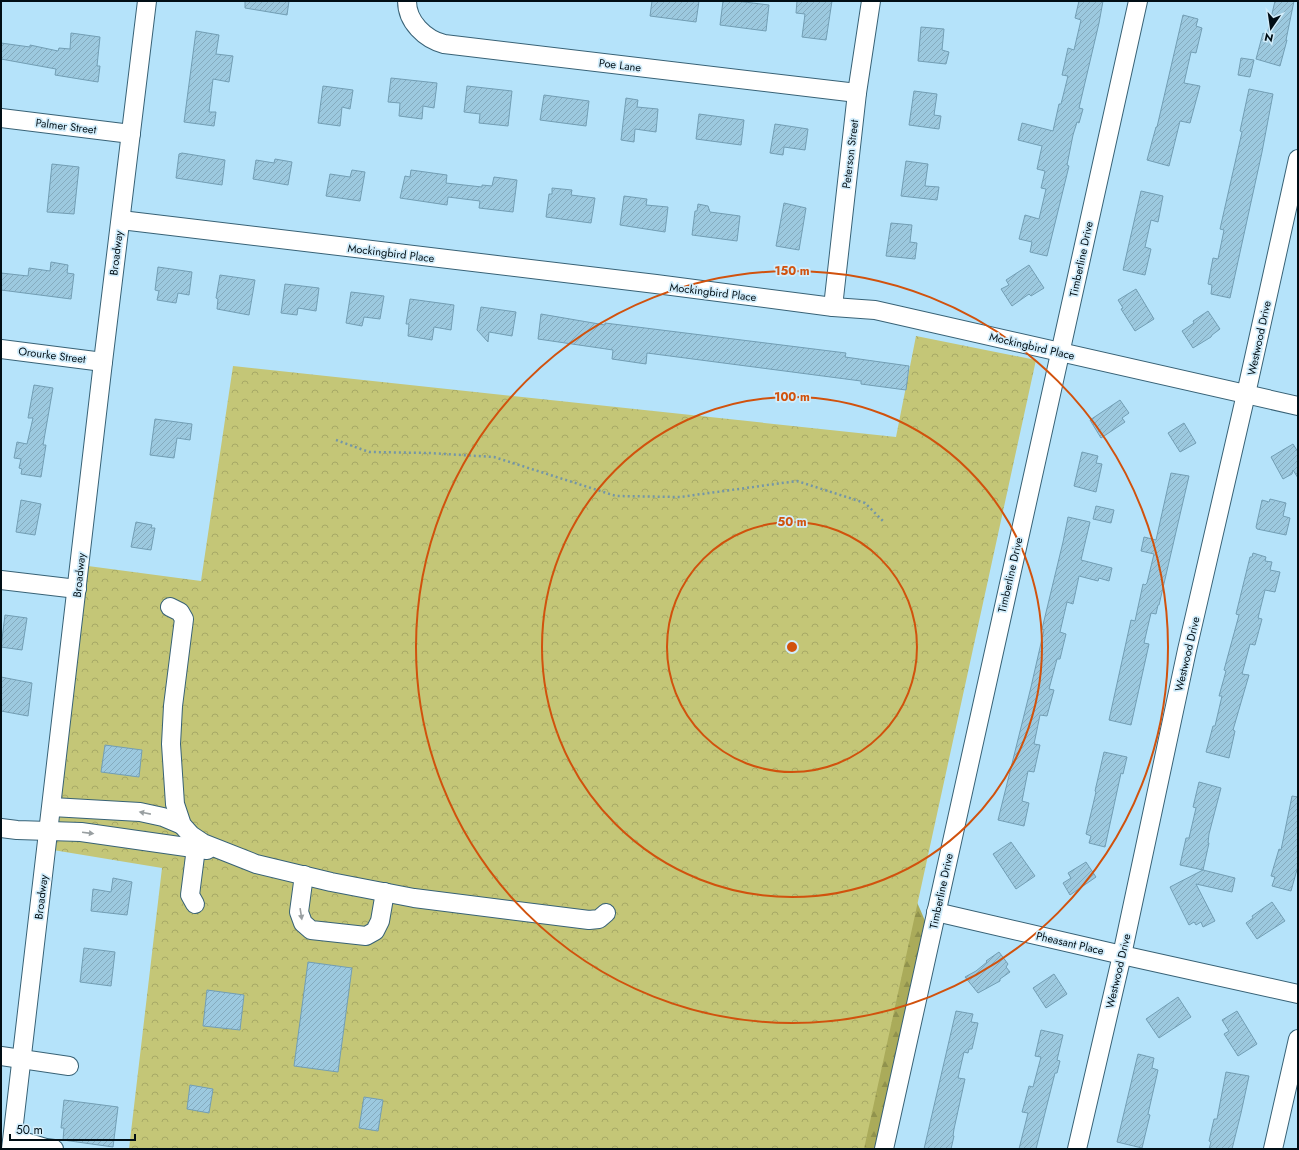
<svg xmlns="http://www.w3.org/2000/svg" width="1299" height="1150" font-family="Jost,sans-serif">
<defs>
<pattern id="forest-firs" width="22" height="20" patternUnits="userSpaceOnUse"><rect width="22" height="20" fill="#aaab5a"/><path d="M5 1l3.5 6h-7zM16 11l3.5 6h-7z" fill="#90924d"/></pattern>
<pattern id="park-crowns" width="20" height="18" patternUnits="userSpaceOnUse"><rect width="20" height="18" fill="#c4c677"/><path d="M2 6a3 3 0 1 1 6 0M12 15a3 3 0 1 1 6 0" fill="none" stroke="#a7a966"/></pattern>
<pattern id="building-hatch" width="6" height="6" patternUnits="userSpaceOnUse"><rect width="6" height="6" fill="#9cc9df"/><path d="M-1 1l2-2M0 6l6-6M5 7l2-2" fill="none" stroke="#85abbe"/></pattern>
</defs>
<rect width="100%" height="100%" fill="#b5e3fa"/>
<polygon fill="url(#forest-firs)" points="913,893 926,923 875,1149 826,1149"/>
<polygon fill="url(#park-crowns)" points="916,336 1036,360 864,1149 129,1149 162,868 53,850 88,566 201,581 233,366 896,437"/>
<g fill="url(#building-hatch)" stroke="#729eb4">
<polygon points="245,1 289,1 287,15 245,8"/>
<polygon points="652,1 699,1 696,22 650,16"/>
<polygon points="723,1 736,1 769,5 766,31 720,25"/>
<polygon points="797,1 832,1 826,40 802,37 805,14 796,13"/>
<polygon points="1079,1 1103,1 1099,23 1079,108 1083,109 1079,123 1077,122 1073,135 1067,165 1069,166 1047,256 1030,252 1032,242 1019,239 1025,215 1039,219 1046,189 1041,188 1045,171 1037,169 1042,146 1018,140 1022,123 1053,131 1059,104 1061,104 1068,76 1062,75 1068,48 1074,50 1081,20 1075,18"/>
<polygon points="1275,1 1294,1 1286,40 1287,40 1280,66 1256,59 1263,33 1267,35"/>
<polygon points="1183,15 1198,19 1196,26 1202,28 1196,53 1191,52 1184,83 1200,86 1190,123 1180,121 1169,166 1147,160 1156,127 1157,127"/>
<polygon points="921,27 944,29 942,50 949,52 946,64 918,61"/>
<polygon points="196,31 219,35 216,54 233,56 229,82 213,79 209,112 216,112 214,126 184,122"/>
<polygon points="71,33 100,37 97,66 100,66 98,82 55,75 56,69 1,59 1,43 30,47 30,45 58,51 59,48 70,49"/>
<polygon points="1241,58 1254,60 1250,77 1238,75"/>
<polygon points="391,78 437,83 434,108 423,106 422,119 399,116 400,103 388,102"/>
<polygon points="323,86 353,90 350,109 342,107 340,126 318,123"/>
<polygon points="467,86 512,91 508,126 479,123 480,114 464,112"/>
<polygon points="1249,89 1273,94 1262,152 1230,298 1211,294 1212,285 1208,284 1213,258 1218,259 1224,230 1220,229 1242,132 1240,131"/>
<polygon points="914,91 937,94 934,115 941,116 939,129 909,125"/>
<polygon points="544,95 589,101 586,126 540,120"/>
<polygon points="626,98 638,100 637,107 658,109 656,132 635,129 634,142 621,140"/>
<polygon points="699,114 744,120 741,145 696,139"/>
<polygon points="775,124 808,129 805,150 784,147 783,155 770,153"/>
<polygon points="182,153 225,160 222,185 176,178 179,154"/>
<polygon points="275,159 292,162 288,185 253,179 256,160 274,163"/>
<polygon points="906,161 928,164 925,186 939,187 937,200 901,196"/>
<polygon points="52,164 79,167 74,214 47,212"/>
<polygon points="352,170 365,172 360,201 326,196 330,174 350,177"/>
<polygon points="411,170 447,175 446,183 482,187 482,185 492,186 494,177 517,180 513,212 479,208 480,201 448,197 447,205 400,198 405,176 410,177"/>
<polygon points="552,188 572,190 571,195 595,198 591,223 546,217 549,194 552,194"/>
<polygon points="1141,191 1163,196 1158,222 1151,220 1145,247 1151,249 1145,275 1123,270"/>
<polygon points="624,196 647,199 646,205 668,207 665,232 620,225"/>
<polygon points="784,203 806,208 799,250 776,246"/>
<polygon points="698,204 708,206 710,212 740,216 737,241 692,235 695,211 697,211"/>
<polygon points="891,223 912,225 910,242 917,243 915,259 886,256"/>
<polygon points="51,262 68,265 67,273 74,274 71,299 1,290 1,273 28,276 29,268 50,271"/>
<polygon points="1029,265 1044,288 1031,296 1029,294 1012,306 1001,289 1009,285 1006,280"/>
<polygon points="158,267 192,272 189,295 178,293 176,303 157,300 159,291 155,290"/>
<polygon points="220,275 255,280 249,315 217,309 218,299 216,298"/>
<polygon points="285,284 319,288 316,311 298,308 297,315 281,313"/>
<polygon points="1136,289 1154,319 1135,331 1121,309 1123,308 1118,300"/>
<polygon points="351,292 384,296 380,319 364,317 362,326 346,323"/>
<polygon points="410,299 454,305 451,330 434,327 432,340 408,336 409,324 406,324"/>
<polygon points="481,307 516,312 512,336 489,332 488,342 477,330"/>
<polygon points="1208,311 1220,329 1212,335 1211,337 1193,348 1182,331 1194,323 1193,321"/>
<polygon points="541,314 605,325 605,323 846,353 845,357 909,366 906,390 861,384 861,381 647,353 646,364 612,359 613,350 538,339"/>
<polygon points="34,385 53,388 43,445 46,445 41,477 21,474 22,469 19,468 21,459 14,458 17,442 27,444 33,418 28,418"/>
<polygon points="1120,400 1129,413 1122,418 1125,422 1101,438 1090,420"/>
<polygon points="155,419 192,424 190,440 177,438 174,458 150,455"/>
<polygon points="1184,423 1196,443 1180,452 1168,433"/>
<polygon points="1293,444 1298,452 1298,478 1293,470 1292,474 1283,479 1271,457"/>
<polygon points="1082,452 1098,456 1096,463 1102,464 1096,492 1074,486"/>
<polygon points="1171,473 1189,476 1159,605 1158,605 1156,614 1151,613 1144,643 1149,644 1131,725 1109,720 1131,620 1135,621 1143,584 1145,585 1147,583 1154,554 1141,551 1144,537 1156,540"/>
<polygon points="1270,499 1286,503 1283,516 1290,518 1286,535 1257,529 1256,527 1262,500 1269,502"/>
<polygon points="21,500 41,504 35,535 16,532"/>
<polygon points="1096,506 1114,510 1111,523 1093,519"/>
<polygon points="1068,517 1090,522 1081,560 1112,568 1109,581 1099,578 1098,581 1079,576 1073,604 1067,602 1060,632 1066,634 1060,659 1057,659 1049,689 1054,690 1047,716 1040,715 1034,744 1040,745 1034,772 1028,771 1022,801 1029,803 1024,826 998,820 1031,687 1044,630 1042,629 1063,542"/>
<polygon points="136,522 152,525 151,528 155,528 151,550 131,547"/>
<polygon points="1253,553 1266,557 1265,561 1272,562 1270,570 1280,572 1275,592 1265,590 1258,618 1262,619 1255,645 1250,644 1242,674 1249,675 1233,730 1235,731 1229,758 1206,752 1213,726 1215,726 1222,696 1219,696 1226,671 1224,670 1239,615 1236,614 1250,557 1252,557"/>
<polygon points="5,615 27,618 22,650 1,647"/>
<polygon points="1,677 32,683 28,716 1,711"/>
<polygon points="105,745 142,750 139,777 101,772"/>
<polygon points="1104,752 1127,757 1123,774 1121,773 1105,847 1089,843 1091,836 1086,834 1096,792 1095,791"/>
<polygon points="1199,782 1221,788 1209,834 1208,843 1209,843 1203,870 1180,865 1186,838 1189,838 1196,808 1193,807"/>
<polygon points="1292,796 1298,797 1298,866 1291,891 1272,886 1275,877 1271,876 1279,849 1281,850"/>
<polygon points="1011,842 1035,876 1016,889 993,854"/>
<polygon points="1086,862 1096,877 1070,895 1063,883 1071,878 1068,873"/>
<polygon points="1203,870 1235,878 1232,892 1196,884 1215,921 1203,927 1201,922 1196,925 1194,922 1189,925 1170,887"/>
<polygon points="113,878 132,882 127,915 91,911 93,889 111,892"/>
<polygon points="1272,902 1285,921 1257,939 1246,923 1253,918 1252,916"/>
<polygon points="84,948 115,952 111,986 80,982"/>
<polygon points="999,952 1008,964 1006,967 1010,972 1000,979 1000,981 978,993 965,977 976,971 987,962 986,961"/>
<polygon points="308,962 352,968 338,1072 294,1066"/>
<polygon points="1054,974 1067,994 1046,1008 1033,988"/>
<polygon points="207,990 244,995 240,1030 203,1026"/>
<polygon points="1178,997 1191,1017 1159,1038 1146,1019"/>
<polygon points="956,1011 973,1014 971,1022 978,1023 972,1049 969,1049 968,1053 964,1052 958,1078 965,1079 954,1129 953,1136 954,1136 951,1149 924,1149"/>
<polygon points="1237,1011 1257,1044 1238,1056 1224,1034 1229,1031 1222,1020"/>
<polygon points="1041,1030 1063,1035 1057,1060 1060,1061 1057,1073 1055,1073 1036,1149 1019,1149 1028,1113 1022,1112 1029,1086 1033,1087 1041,1057 1035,1056"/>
<polygon points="1138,1054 1154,1058 1152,1068 1158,1070 1148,1114 1150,1115 1142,1148 1117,1142"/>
<polygon points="1226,1072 1249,1076 1241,1113 1232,1149 1209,1149 1211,1142 1209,1141 1214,1119 1217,1119"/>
<polygon points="190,1085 213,1089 209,1113 187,1109"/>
<polygon points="364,1097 383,1100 378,1131 359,1128"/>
<polygon points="64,1100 118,1107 113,1147 63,1140 64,1128 61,1128"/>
</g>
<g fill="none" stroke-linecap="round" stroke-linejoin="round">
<defs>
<g id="minor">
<path d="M407 1C407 22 425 39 444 44L857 93"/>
<polyline points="1,118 131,134"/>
<polyline points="121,220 656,284 833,307 875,310 1298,406"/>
<polyline points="833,307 857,93 871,1"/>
<polyline points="1,349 103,362"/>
<polyline points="1,580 77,589"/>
<polyline points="170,607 180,612 184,619 173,706 171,744 175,804 182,825 191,835 203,843 256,864 331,882 414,898 589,920 599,919 606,913"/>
<polyline points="52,807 140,812 163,817 182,825"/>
<polyline points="1,828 17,830 81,832 207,850"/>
<polyline points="304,875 299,912 303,923 311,930 366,936 375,931 380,921 385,892"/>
<polyline points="195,904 190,895 196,848"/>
<polyline points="936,912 1122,955 1298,994"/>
<polyline points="1,1056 69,1066"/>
<polyline points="12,1142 26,1142 46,1148 54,1149"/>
<polyline points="11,1149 103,362 147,1"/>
<polyline points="884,1149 1138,1"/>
<polyline points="1077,1149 1122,955 1187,650 1246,394 1298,159"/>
<polyline points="1273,1149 1298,1039"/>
</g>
</defs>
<use href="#minor" stroke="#386276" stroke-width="20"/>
<polyline stroke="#7496a7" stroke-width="2.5" stroke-dasharray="2 3" stroke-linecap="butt" points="336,440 369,452 429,453 494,457 616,496 680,497 797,481 865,503 884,522"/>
<use href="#minor" stroke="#fff" stroke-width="18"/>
</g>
<defs><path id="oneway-solid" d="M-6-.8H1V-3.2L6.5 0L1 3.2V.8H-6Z"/></defs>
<g fill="#999fa1">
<use href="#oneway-solid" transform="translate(145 813) rotate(-169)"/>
<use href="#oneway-solid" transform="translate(88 833) rotate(7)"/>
<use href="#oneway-solid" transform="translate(301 914) rotate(81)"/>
</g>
<g fill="none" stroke="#d1520d" stroke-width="2">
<circle cx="792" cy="647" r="125"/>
<circle cx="792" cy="647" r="250"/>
<circle cx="792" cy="647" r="376"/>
</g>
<g text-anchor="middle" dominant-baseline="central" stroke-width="3.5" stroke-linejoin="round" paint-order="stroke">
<g font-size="11" fill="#010e15" stroke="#d2edfb">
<text transform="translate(620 65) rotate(7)">Poe Lane</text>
<text transform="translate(66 126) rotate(7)">Palmer Street</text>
<text transform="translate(850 154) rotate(-83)">Peterson Street</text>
<text transform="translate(116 253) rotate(-83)">Broadway</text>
<text transform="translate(391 253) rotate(7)">Mockingbird Place</text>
<text transform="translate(1081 259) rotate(-78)">Timberline Drive</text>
<text transform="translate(713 292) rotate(7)">Mockingbird Place</text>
<text transform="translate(1259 338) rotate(-78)">Westwood Drive</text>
<text transform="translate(1032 346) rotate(13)">Mockingbird Place</text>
<text transform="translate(52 355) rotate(7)">Orourke Street</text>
<text transform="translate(79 575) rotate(-84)">Broadway</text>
<text transform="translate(1010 575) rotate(-77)">Timberline Drive</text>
<text transform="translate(1187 654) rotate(-77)">Westwood Drive</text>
<text transform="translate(941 891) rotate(-78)">Timberline Drive</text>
<text transform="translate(41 897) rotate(-83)">Broadway</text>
<text transform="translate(1070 943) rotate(13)">Pheasant Place</text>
<text transform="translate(1118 971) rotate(-77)">Westwood Drive</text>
</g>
</g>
<circle cx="792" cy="647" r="6" fill="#d1520d" stroke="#d2edfb" stroke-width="2"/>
<g font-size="12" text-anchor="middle" font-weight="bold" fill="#d1520d" stroke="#d2edfb" stroke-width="3.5" stroke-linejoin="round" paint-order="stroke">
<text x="792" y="275">150 m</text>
<text x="792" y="401">100 m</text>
<text x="792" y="526">50 m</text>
</g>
<rect width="1299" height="1150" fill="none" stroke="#010e15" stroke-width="4"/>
<g transform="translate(1271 28) rotate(193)" stroke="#d2edfb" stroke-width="3" paint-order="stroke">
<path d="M0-3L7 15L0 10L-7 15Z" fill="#010e15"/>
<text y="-6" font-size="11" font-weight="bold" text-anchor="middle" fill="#010e15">N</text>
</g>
<path d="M10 1134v6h125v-6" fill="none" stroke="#010e15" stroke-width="2"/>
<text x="16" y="1134" font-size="12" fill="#010e15" stroke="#d2edfb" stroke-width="3" paint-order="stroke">50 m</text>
</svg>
